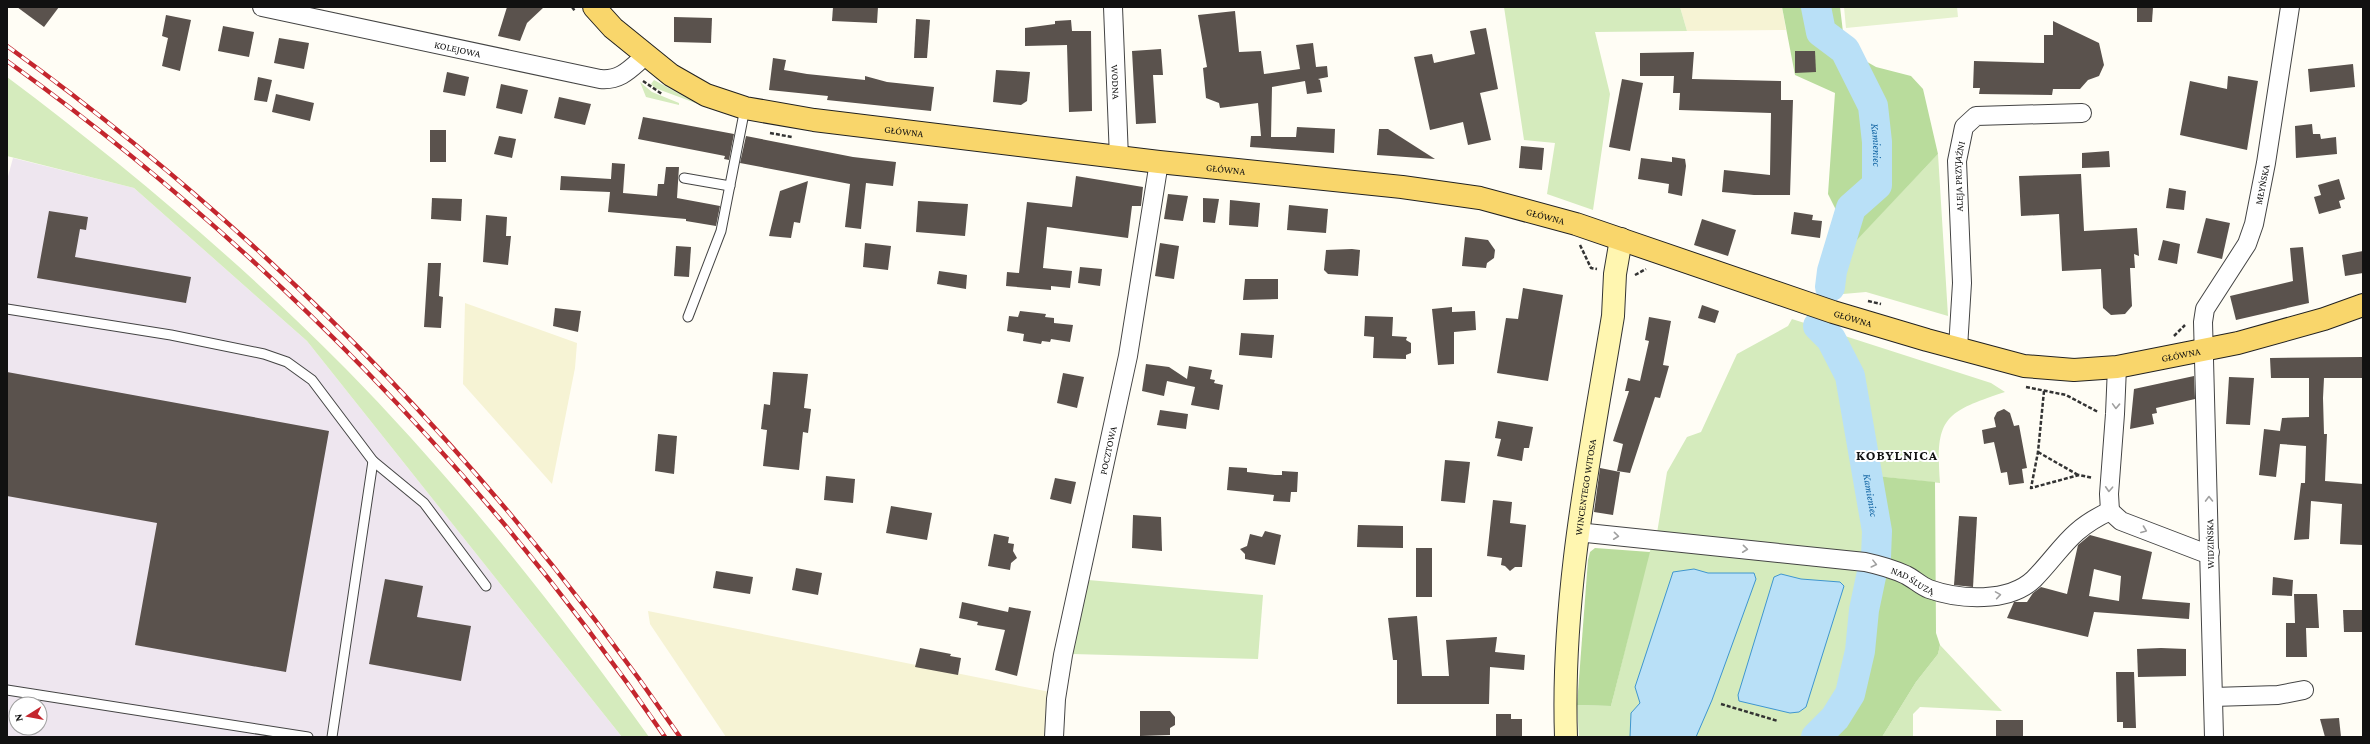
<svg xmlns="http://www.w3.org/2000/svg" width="2370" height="744" font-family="'Crimson Pro',serif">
<rect width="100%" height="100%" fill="#fffdf5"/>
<path fill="#eee6ef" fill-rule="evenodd" d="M13 158 134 188 307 341 622 737H7V180ZM16 704H40V728H16Z"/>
<g fill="#f6f3d4">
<polygon points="1680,7 1782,7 1786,30 1687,31"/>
<polygon points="465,303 577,343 575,368 552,484 463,384"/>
<polygon points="648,611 1050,692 1048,737 726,737 650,624"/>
</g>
<g fill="#d5ebbd">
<polygon points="1504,7 1680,7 1687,31 1595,32 1610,94 1593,210 1547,194 1555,143 1524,140"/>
<path d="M7 77C126 166 240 262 345 368 457 482 556 607 649 737H622L307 341 134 188 7 156Z"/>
<polygon points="654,80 698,104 655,88 651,84"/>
<polygon points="640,82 652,92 679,103 679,105 646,97"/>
<polygon points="1938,154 1948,316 1866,292 1843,294 1816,286 1839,216 1853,243"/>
<path d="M1792 319 1991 383 2005 392C1945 412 1935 417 1940 483L1866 475 1872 544 1846 692 1828 722 1810 737H1579L1577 705 1611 706 1648 556 1657 533 1667 472 1687 437 1701 432 1737 354 1788 326Z"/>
<polygon points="1088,580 1263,595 1258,659 1072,654"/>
<polygon points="1940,645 2002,711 1920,707 1913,714 1913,737 1882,737 1916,682 1938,654"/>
</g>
<g fill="#b9dc9c">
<polygon points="1782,7 1840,7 1843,32 1862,59 1876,67 1911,76 1923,89 1938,154 1853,244 1828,194 1835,93 1795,75"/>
<polygon points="1866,475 1935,482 1936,633 1940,645 1938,654 1916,682 1882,737 1810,737 1828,722 1846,692 1872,544"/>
<polygon points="1595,548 1650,552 1611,706 1577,705 1588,560 1590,552"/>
</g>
<polygon fill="#e6f2cf" points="1844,7 1957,7 1958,17 1846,28"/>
<g fill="#b9e0f7" stroke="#3f96cf">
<polygon points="1694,569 1708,573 1754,573 1756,579 1712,700 1696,737 1630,737 1631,713 1640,703 1635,687 1673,572"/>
<polygon points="1781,574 1801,579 1840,582 1844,586 1806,707 1799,712 1790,713 1739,701 1738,695 1774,577"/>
</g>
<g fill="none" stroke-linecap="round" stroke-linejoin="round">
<g stroke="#b9e0f7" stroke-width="30">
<path id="s1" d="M1816 7 1821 32 1845 50 1873 106 1877 142V185L1851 208 1832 271 1830 287"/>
<path id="s2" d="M1818 326 1831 339 1850 376 1877 531 1876 557"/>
<polyline points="1816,737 1835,718 1850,694 1860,651 1864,610 1872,572"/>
</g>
</g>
<g fill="#5a524d" fill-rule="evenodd">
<polygon points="17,7 59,7 44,27"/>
<polygon points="507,7 544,7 527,23 520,41 498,36"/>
<polygon points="833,7 878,7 877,23 832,21"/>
<polygon points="2137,7 2153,7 2152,22 2137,22"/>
<polygon points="1235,11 1239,52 1261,51 1264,74 1300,69 1296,45 1313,43 1316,67 1327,66 1328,77 1318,79 1320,80 1322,92 1307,94 1305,81 1272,87 1271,137 1296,137 1297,127 1335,129 1334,153 1250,147 1251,136 1261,136 1258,103 1220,108 1219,103 1206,98 1203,68 1207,67 1198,15"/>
<polygon points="166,15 191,20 180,71 162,66 168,38 162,36"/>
<polygon points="674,17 712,18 711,43 674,42"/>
<polygon points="916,19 930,20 927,58 914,58"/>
<polygon points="1071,20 1072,31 1091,31 1092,111 1069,112 1067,45 1025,46 1025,28 1055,24 1055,21"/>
<polygon points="2053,21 2099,43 2104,65 2099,76 2088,80 2080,89 2053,89 2052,95 1979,94 1980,88 1973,88 1974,61 2044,63 2044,35 2053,35"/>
<polygon points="223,26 254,32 249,57 218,51"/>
<polygon points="1486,28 1498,89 1480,93 1491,140 1468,145 1463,122 1430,130 1414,57 1432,54 1434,63 1475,54 1470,31"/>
<polygon points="279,38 309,43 304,69 274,63"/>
<polygon points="1161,49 1163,75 1153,75 1156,123 1136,124 1132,51"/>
<polygon points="1795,51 1815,51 1816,72 1795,73"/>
<polygon points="1694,52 1692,79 1781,81 1781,100 1793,100 1790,195 1754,195 1722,192 1724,170 1770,175 1771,113 1679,110 1680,93 1673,93 1674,76 1640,76 1640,53"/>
<polygon points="773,58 786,60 784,70 807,74 865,80 865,76 887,82 934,87 931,111 827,100 828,96 769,90"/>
<polygon points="2353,64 2355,87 2310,92 2308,69"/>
<polygon points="996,70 1030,72 1027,101 1021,105 993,102"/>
<polygon points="447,72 469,77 465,96 443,92"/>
<polygon points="2228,76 2258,81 2247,150 2180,135 2190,81 2227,89"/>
<polygon points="258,77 272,80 267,102 254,100"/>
<polygon points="1622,79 1643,83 1630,151 1609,147"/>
<polygon points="501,84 528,90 522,114 496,108"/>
<polygon points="276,94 314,103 310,121 272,112"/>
<polygon points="559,97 591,104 585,125 554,118"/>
<polygon points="643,117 734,134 729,160 724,159 725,156 638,139"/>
<polygon points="2312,124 2313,134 2320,134 2321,139 2336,137 2337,154 2296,158 2295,126"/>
<polygon points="1379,129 1388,129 1435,159 1377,155"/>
<rect x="430" y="130" width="16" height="32"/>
<polygon points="499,136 516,139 512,158 494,154"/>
<polygon points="746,136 853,157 896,162 893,186 866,183 861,229 845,227 850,184 740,163"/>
<polygon points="1521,146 1544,148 1542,170 1519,168"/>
<polygon points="2109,151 2110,167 2082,168 2082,153"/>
<polygon points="1672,157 1685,159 1686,166 1682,196 1668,193 1669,184 1638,179 1641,158 1672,162"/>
<polygon points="612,163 625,164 623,193 657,196 658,184 664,184 666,167 679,167 677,198 720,206 716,226 686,221 686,219 608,212 610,192 560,190 561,176 611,179"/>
<polygon points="2081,174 2084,231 2137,228 2139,256 2134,254 2135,268 2130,268 2132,306 2125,314 2111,315 2103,308 2101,269 2062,271 2059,214 2021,216 2019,176"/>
<polygon points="1076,176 1143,187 1141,206 1132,206 1128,238 1047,227 1043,268 1072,271 1070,288 1051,286 1051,290 1006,286 1007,272 1019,273 1027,202 1072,207"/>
<polygon points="2339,179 2345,199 2339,201 2341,208 2319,214 2314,197 2321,195 2318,185"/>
<polygon points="808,181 800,223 794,222 791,238 769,236 780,191"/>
<polygon points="2169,188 2186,191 2184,210 2166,208"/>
<polygon points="1168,194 1188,196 1183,221 1164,219"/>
<polygon points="432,198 462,199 461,221 431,219"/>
<polygon points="1203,198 1219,199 1215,223 1203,222"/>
<polygon points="1230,200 1260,203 1258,227 1229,225"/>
<polygon points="918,201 968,204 965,236 916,232"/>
<polygon points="1289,205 1328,209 1326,233 1287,230"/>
<polygon points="49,211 88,217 86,230 80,229 75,257 191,277 186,303 37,278"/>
<polygon points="1794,212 1813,215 1812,220 1822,221 1820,238 1791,234"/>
<polygon points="486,215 507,217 506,236 511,236 508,265 483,262"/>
<polygon points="2206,218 2230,223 2222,259 2197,253"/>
<polygon points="1702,219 1736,230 1728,256 1694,245"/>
<polygon points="1465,237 1488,240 1495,250 1494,258 1487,263 1486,268 1462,266"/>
<polygon points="2163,240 2180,244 2177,264 2158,260"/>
<polygon points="865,243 891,246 888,270 863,267"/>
<polygon points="1160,243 1179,246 1174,279 1155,276"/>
<polygon points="676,246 691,247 689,277 674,276"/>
<polygon points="2303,247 2309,303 2236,320 2230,296 2293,281 2290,248"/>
<polygon points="1352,249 1360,250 1358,276 1328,274 1324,270 1326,250"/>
<polygon points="2363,251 2363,273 2345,276 2342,255"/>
<polygon points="428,263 441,263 439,296 443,297 441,328 424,327"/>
<polygon points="1080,267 1102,269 1100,286 1078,283"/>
<polygon points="939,271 967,275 966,289 937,284"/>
<polygon points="1245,279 1278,279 1278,299 1243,300"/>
<polygon points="1523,288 1563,295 1548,381 1497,373 1506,318 1518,319"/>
<polygon points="1702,305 1719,311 1715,323 1698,318"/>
<polygon points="1452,307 1452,312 1475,311 1476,330 1454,332 1454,364 1438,365 1432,309"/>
<polygon points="555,308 581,311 578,332 553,326"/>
<polygon points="1020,311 1046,314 1045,317 1054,318 1054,323 1073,325 1070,342 1051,339 1050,342 1042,341 1041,344 1023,341 1024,334 1007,331 1009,316 1018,317"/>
<polygon points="1365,316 1393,317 1392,336 1407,337 1406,340 1411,343 1411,353 1406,355 1406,359 1373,358 1374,337 1364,336"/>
<polygon points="1649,317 1671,321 1663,365 1669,366 1660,398 1655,397 1630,473 1617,471 1623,444 1613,441 1629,391 1625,391 1628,378 1640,381 1649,341 1645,340"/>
<polygon points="1241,333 1274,335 1272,358 1239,355"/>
<polygon points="2363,357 2363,378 2324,378 2323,398 2324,434 2327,434 2325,481 2363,484 2363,545 2340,544 2342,504 2311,501 2309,539 2294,540 2301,483 2305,483 2306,446 2280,444 2276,477 2259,475 2264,429 2280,431 2282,418 2309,417 2309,378 2271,378 2270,358"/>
<polygon points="1146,364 1169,367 1187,379 1189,366 1212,370 1210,379 1215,380 1214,383 1223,385 1219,410 1191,405 1195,387 1167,381 1164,396 1142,391"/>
<polygon points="7,372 329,431 286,672 135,645 157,523 7,496"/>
<polygon points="773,372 808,374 804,408 811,409 808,433 803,432 799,470 763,466 767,430 761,429 764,404 770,405"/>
<polygon points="1063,373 1084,377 1077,408 1057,403"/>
<polygon points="2194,376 2195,399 2156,408 2157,413 2152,414 2154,424 2130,429 2134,389"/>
<polygon points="2229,377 2254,378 2250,425 2226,424"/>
<polygon points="2004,409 2010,413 2014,426 2019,425 2027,468 2022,469 2024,483 2009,485 2007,472 2001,473 1994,442 1984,444 1982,430 1996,427 1994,418 1997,412"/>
<polygon points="1160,410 1188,414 1186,429 1157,425"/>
<polygon points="1498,421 1533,427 1529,448 1524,448 1522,461 1497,456 1501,439 1495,438"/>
<polygon points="658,434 677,436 674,474 655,471"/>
<polygon points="1445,460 1470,462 1465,503 1441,501"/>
<polygon points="1229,467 1247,468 1247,472 1275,475 1282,475 1282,471 1298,472 1297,492 1291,492 1290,502 1273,501 1274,495 1227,490"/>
<polygon points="1600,468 1620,472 1613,515 1594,512"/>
<polygon points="826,476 855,479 853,503 824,500"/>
<polygon points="1055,478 1076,482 1071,504 1050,499"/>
<polygon points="1493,500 1512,502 1510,523 1526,525 1522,567 1515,567 1510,571 1505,566 1501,565 1502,558 1487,556"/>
<polygon points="891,506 932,513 927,540 886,533"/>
<polygon points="1133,515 1161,517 1162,551 1132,548"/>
<polygon points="1959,516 1977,517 1973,587 1954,585"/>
<polygon points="1358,525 1403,526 1403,548 1357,547"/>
<polygon points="1265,531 1281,535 1275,565 1245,559 1245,554 1240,549 1247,546 1250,534 1262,537"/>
<polygon points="994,534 1009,537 1008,543 1014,544 1013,551 1017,558 1011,563 1010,570 988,566"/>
<path d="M2090 535 2152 552 2142 599 2190 603 2189 619 2094 612 2088 637 2007 618 2014 602H2027L2033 593 2041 587 2067 594 2078 545ZM2094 569 2121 576 2119 601 2089 596Z"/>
<rect x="1416" y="548" width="16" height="49"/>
<polygon points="796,568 822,573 818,595 792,590"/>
<polygon points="716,571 753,577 750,594 713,588"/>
<polygon points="2273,577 2293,580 2292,596 2272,595"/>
<polygon points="385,579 423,586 417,617 471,626 461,681 369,664"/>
<polygon points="2294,594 2317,594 2319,628 2306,628 2307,657 2286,657 2286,623 2295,623"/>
<polygon points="962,602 1008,612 1009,607 1031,611 1017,676 995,670 1005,630 977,625 978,622 959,618"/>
<polygon points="2343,610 2363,610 2363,632 2344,632"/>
<polygon points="1417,616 1422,676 1449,676 1446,640 1497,637 1495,652 1525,655 1524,670 1490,667 1489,704 1397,704 1397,660 1393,660 1388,618"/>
<polygon points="920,648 951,654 950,656 961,658 958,675 915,667"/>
<polygon points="2161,648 2186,649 2186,676 2138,677 2137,649"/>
<polygon points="2116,672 2134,672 2136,728 2123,728 2123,722 2117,722"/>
<polygon points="1140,711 1170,711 1175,717 1175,725 1170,728 1170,735 1140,736"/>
<polygon points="1496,714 1511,714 1511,719 1522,719 1522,737 1496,737"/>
<polygon points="2339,718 2341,737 2325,737 2320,719"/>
<rect x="1996" y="720" width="27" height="17"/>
</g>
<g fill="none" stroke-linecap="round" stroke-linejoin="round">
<defs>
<g id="lane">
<polyline points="684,178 730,186"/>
<polyline points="7,309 171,335 264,354 287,362 312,380 373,461 424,503 486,586"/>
<polyline points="688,317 721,231 745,108"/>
<polyline points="7,690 308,737"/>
<polyline points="332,737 373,461"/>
</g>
<g id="street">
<path id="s3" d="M262 7 600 79C621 81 631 68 645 56"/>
<path id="s4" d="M1113 7 1119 158"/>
<path id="s5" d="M1958 348 1962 283 1957 161 1964 127 1976 116 2082 113"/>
<polyline points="2110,511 2109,494 2115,414 2117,367"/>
<polyline points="2110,511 2121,521 2202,552 2210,552"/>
<path id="s6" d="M1577 532 1865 562C1879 565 1893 569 1906 575 1914 579 1921 586 1929 589 1960 600 2009 603 2034 579 2063 549 2069 530 2110 511"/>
<polyline points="2213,697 2278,695 2304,690"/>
<path id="s7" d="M1054 737 1056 699 1063 655 1128 356 1159 162"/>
<path id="s8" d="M2214 737 2203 322 2205 309 2247 244 2254 224 2266 163 2290 7"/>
</g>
<g id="secondary">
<path id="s9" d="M1566 737C1561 595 1590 456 1613 316L1615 274 1621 239"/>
</g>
<g id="primary">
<path id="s10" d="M594 7 613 28 671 75 706 95 745 108 814 120 1159 162 1402 187 1480 198 1576 224 1833 312 1927 340 2024 366 2074 370 2117 367 2238 343 2324 319 2363 305"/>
</g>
</defs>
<use href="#lane" stroke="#444" stroke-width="11"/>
<use href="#street" stroke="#444" stroke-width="20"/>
<use href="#secondary" stroke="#333" stroke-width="24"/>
<use href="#primary" stroke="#222" stroke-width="24"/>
<g stroke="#333" stroke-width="2.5" stroke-dasharray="4 2" stroke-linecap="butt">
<polyline points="572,7 575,11"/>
<polyline points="643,81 662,94"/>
<polyline points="770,133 792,137"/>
<polyline points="1580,245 1591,268 1597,269"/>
<polyline points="1635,275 1646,269"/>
<polyline points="1868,301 1881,304"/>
<polyline points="2174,336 2185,325"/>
<polyline points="2026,387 2066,395 2098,412"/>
<polyline points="2044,391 2038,452 2031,488 2079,475 2093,478"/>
<polyline points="2038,452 2078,475"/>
<polyline points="1721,704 1778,721"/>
</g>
<use href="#lane" stroke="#fff" stroke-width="9"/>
<use href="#street" stroke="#fff" stroke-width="18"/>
<use href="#secondary" stroke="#fff6b0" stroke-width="22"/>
<use href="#primary" stroke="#f9d66b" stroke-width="22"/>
<defs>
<g id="rail">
<path d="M7 46C270 236 496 470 680 737"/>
<path d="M7 61C263 245 488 477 665 737"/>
</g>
</defs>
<use href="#rail" stroke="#c4262e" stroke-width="4.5"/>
<use href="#rail" stroke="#fff" stroke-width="3" stroke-dasharray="9" stroke-linecap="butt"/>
</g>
<defs><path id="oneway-chevron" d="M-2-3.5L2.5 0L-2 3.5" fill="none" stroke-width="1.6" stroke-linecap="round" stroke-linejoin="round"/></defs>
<g stroke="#a0a0a0">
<use href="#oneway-chevron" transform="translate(2116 406) rotate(92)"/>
<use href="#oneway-chevron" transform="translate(2109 489) rotate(93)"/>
<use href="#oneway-chevron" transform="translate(2209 499) rotate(-91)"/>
<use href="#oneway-chevron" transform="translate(2144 530) rotate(21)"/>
<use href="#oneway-chevron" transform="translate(1616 536) rotate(6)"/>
<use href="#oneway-chevron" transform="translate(1745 549) rotate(6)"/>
<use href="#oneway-chevron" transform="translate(1874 564) rotate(14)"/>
<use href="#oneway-chevron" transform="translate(1998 595) rotate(-9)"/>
</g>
<g text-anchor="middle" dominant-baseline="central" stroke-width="4" stroke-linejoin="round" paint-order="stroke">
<g font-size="10" fill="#111" stroke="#fff">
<text stroke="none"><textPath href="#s3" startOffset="200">KOLEJOWA</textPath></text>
<text stroke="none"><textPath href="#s4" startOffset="75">WODNA</textPath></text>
<text stroke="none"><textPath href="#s10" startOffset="345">GŁÓWNA</textPath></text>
<text stroke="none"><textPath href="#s10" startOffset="669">GŁÓWNA</textPath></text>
<text stroke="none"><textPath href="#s5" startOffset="172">ALEJA PRZYJAŹNI</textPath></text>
<text stroke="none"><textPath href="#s8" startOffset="567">MŁYŃSKA</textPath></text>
<text stroke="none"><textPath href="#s10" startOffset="993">GŁÓWNA</textPath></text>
<text stroke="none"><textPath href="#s10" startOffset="1317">GŁÓWNA</textPath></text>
<text stroke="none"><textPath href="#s10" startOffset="1653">GŁÓWNA</textPath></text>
<text stroke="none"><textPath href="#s7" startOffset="292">POCZTOWA</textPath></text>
<text stroke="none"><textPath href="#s9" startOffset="251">WINCENTEGO WITOSA</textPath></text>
<text transform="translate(2210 544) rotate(-91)">WIDZIŃSKA</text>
<text stroke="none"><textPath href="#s6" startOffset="341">NAD ŚLUZĄ</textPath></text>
</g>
<g font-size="11" font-style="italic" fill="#1768a6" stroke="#fff">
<text stroke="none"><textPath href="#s1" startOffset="157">Kamieniec</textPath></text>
<text stroke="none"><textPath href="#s2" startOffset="181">Kamieniec</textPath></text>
</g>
<g font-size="14" font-weight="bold" letter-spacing="1" fill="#111" stroke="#fff">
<text x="1897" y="455">KOBYLNICA</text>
</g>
</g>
<rect width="2370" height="744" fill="none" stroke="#111111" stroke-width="16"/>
<g transform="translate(28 716) rotate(259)"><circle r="19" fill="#ffffff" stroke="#a0a0a0"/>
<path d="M0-3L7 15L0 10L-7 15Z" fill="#c4262e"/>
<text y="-6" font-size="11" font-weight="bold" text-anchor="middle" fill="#111111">N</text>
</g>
</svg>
